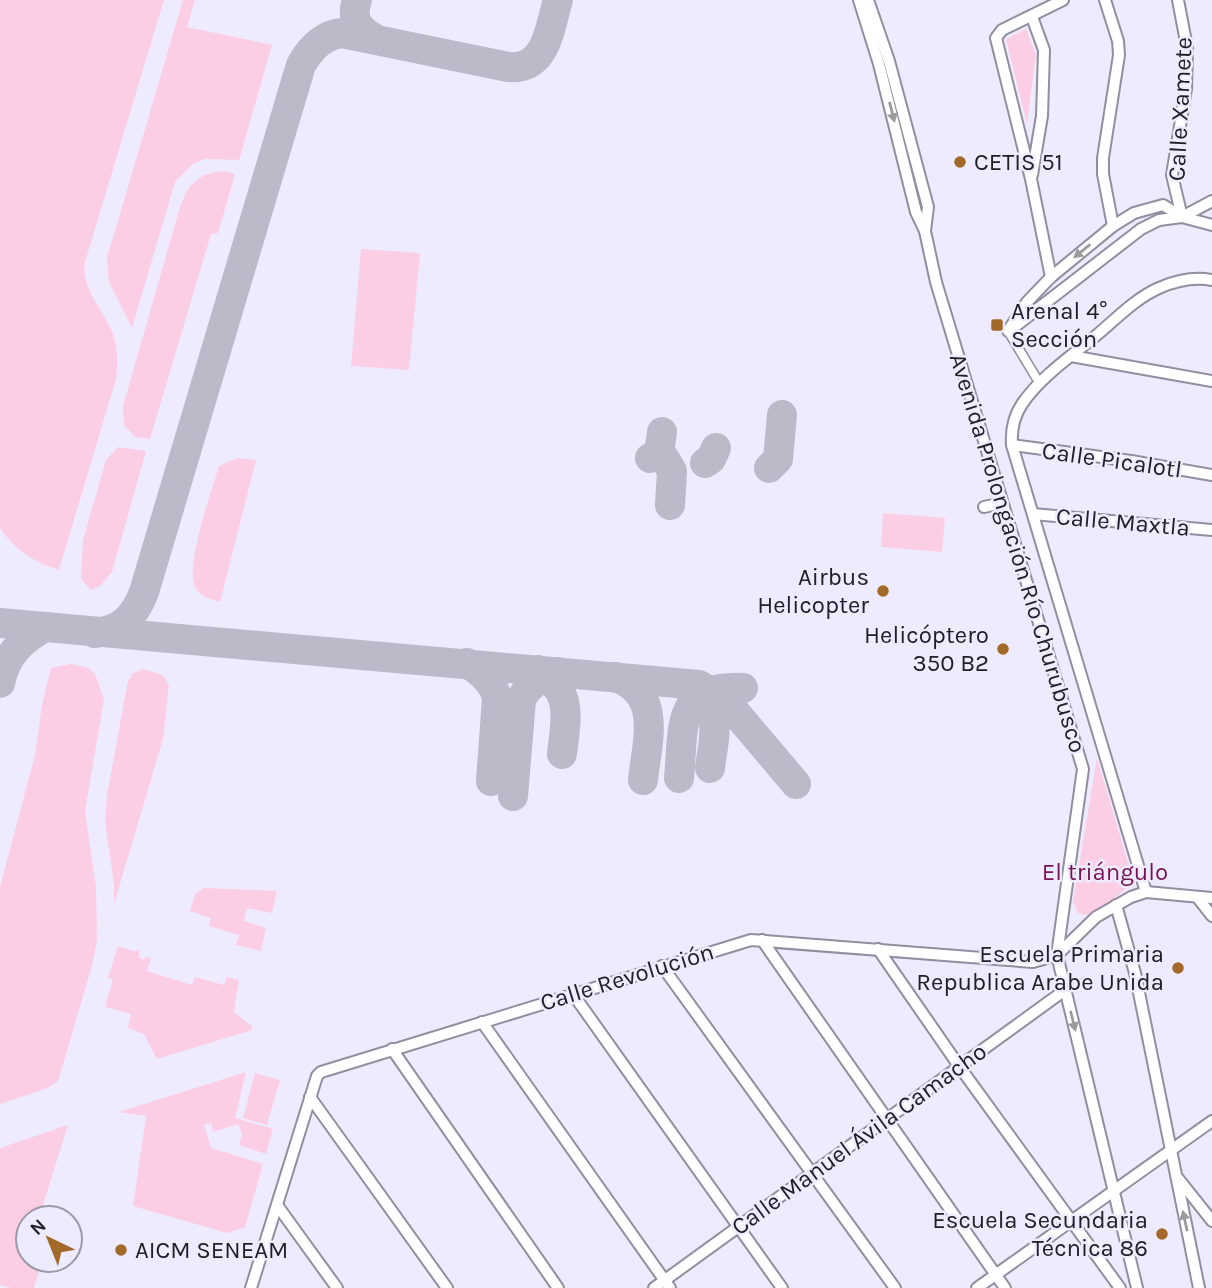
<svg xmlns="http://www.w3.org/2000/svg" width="1212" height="1288" font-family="Karla,sans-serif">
<rect width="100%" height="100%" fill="#eeebfe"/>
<g fill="#fccee6">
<path d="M0 0H164L85 262C81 287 101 307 111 329 118 345 118 362 116 379L59 570C35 563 14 549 0 528Z"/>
<polygon points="183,0 195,0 187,27 272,45 239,160 205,159 194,163 175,182 132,328 109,282 107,258"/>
<polygon points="1026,29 1036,54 1027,124 1006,39"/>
<path d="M223 171 235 174 218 233 211 234 150 439 135 437 124 425 123 406 180 207C189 183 198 174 223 171Z"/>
<polygon points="361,249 420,253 409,370 351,366"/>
<polygon points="118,447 146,451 112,572 100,586 91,590 81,579 83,540 106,460"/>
<path d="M237 458 256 460 220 602C211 599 201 597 196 589 183 569 212 491 219 466Z"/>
<polygon points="883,513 945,518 942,552 881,547"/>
<polygon points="71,664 89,668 95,674 104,699 85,811 96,887 97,940 92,966 58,1081 48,1088 0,1104 0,887 35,755 42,705 51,668"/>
<polygon points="143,669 163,675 169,685 163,739 114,904 114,885 105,821 107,795 128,681 132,674"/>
<polygon points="1097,758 1134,883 1098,910 1087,915 1078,913 1073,902"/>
<polygon points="204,888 277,891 272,913 247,908 244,921 266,928 261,951 236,945 239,935 209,926 211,918 190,911 195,894"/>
<polygon points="118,946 133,951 139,950 139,958 144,960 146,957 151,958 147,971 192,985 195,977 224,985 227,977 239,980 234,1012 252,1026 252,1030 157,1059 144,1034 128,1028 131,1014 105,1007 113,980 108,978"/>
<polygon points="246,1072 235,1118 273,1129 266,1154 239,1145 242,1134 238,1124 213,1132 211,1123 204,1125 211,1148 263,1164 245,1227 227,1233 133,1206 146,1116 119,1112"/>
<polygon points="255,1073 280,1080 267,1125 243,1118"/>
<polygon points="68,1125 42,1208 48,1211 46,1218 28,1218 28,1260 42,1260 34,1288 12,1288 0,1285 0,1148"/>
</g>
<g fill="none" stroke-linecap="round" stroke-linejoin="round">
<g stroke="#bcb9c9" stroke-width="30">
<path d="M357 0C351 18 357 29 374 38"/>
<polyline points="650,458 659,453 662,432"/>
<polyline points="665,459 672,471 670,505"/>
<polyline points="705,463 711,459 716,448"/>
<polyline points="769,468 778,459 782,415"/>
<polyline points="0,623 699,685 725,700 796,784"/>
<path d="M95 633C121 631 135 616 144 592L301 65C310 49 323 35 342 33L508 67C547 70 549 29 558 0"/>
<path d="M467 663C481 672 493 682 497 698L491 781"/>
<path d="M538 670C574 692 566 718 562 754"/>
<path d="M616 677C663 695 647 741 643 780"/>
<path d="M0 683C6 655 21 640 45 627"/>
<path d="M694 688C723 714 714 735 710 768"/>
<path d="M679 778C684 726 675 685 743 688"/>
<path d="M513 796 521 700C528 684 542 677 558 672"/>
</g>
<defs>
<polyline id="pedestrian" points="1008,331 1040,384"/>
<g id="minor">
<polyline points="859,0 879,64 916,212 925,231 936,282 1083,769 1057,955 1137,1288"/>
<polyline points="868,0 889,61 928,207 925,231"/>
<polyline points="1105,0 1118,41 1119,55 1103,158 1103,174 1113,226"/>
<polyline points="1178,0 1187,47 1186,89 1172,175 1182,217"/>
<polyline points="1032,17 1044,50 1042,116 1032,175"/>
<polyline points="1051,277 1031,179 996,38 1002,30 1063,0"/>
<polyline points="1013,328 1141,229 1159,220 1182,217 1212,201"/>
<polyline points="1008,331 1027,302 1051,277 1113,226 1134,213 1163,205 1182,217 1212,225"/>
<polyline points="1071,356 1212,381"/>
<polyline points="1012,445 1131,461 1212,475"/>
<polyline points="984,507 1002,503"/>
<polyline points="1033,514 1212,530"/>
<path d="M1146 892 1012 445C1011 431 1014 416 1022 404 1041 376 1073 355 1098 334 1117 318 1136 298 1159 288 1175 281 1195 277 1212 280"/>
<polyline points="1197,897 1212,916"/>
<polyline points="1116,905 1135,973 1199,1288"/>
<polyline points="762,940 1005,1288"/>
<polyline points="878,949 959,1066 1120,1288"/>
<polyline points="662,966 895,1288"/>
<polyline points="573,994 782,1288"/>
<polyline points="482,1022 670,1288"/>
<polyline points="392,1049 558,1288"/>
<polyline points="310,1097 447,1288"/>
<polyline points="1177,1177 1212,1221"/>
<polyline points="277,1205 337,1288"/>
<polyline points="251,1288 317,1076 321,1072 751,940 1033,962 1057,955 1096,917 1131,897 1146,892 1212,898"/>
<polyline points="654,1288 1065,990"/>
<polyline points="977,1288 1212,1121"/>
</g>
</defs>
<use href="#pedestrian" stroke="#918ea0" stroke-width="11"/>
<use href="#minor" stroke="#918ea0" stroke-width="14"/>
<use href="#pedestrian" stroke="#fff" stroke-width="8"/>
<use href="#minor" stroke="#fff" stroke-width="10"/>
</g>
<defs><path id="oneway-solid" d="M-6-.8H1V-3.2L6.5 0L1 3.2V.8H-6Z" transform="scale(1.75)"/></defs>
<g fill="#9b9b9e">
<use href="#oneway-solid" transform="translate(892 112) rotate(76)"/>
<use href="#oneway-solid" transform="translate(1082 251) rotate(141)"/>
<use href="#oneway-solid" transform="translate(1073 1021) rotate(76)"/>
<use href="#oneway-solid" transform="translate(1185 1221) rotate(-102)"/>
</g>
<g fill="#a36929" stroke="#eeebfe" stroke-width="2.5">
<circle cx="960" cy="162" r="7"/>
<rect x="990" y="318" width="14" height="14" rx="3.5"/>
<circle cx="883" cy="591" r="7"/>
<circle cx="1003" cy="649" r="7"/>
<circle cx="1178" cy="968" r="7"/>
<circle cx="1162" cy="1234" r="7"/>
<circle cx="121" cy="1250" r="7"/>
</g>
<g text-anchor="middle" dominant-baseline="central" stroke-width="5" stroke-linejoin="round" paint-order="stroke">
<g font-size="24" fill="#212027" stroke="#eeebfe">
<text transform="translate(1180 109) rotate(-87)">Calle Xamete</text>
<text transform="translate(1112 460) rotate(8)">Calle Picalotl</text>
<text transform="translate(1123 522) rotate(5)">Calle Maxtla</text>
<text transform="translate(1018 553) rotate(73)">Avenida Prolongación Río Churubusco</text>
<text transform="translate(627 977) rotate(-17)">Calle Revolución</text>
<text transform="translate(859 1139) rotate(-36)">Calle Manuel Ávila Camacho</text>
</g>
<g font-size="24" fill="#212027" stroke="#eeebfe" text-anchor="end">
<text x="974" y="162" text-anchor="start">CETIS 51</text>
<text x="1011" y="311" text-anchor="start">Arenal 4°<tspan x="1011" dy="28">Sección</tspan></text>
<text x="869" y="577">Airbus<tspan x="869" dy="28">Helicopter</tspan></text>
<text x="989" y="635">Helicóptero<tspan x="989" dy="28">350 B2</tspan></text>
<text x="1164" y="954">Escuela Primaria<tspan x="1164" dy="28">Republica Arabe Unida</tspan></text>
<text x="1148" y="1220">Escuela Secundaria<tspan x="1148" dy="28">Técnica 86</tspan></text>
<text x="135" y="1250" text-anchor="start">AICM SENEAM</text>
</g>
<g font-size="24" fill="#791357" stroke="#eeebfe">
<text x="1105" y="872">El triángulo</text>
</g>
</g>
<g transform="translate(49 1239) rotate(317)"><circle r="33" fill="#eeebfe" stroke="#9c9aa8" stroke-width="2"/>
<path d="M0-5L12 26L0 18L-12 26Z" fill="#a36929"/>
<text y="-10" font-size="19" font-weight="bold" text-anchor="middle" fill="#212027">N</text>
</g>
</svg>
